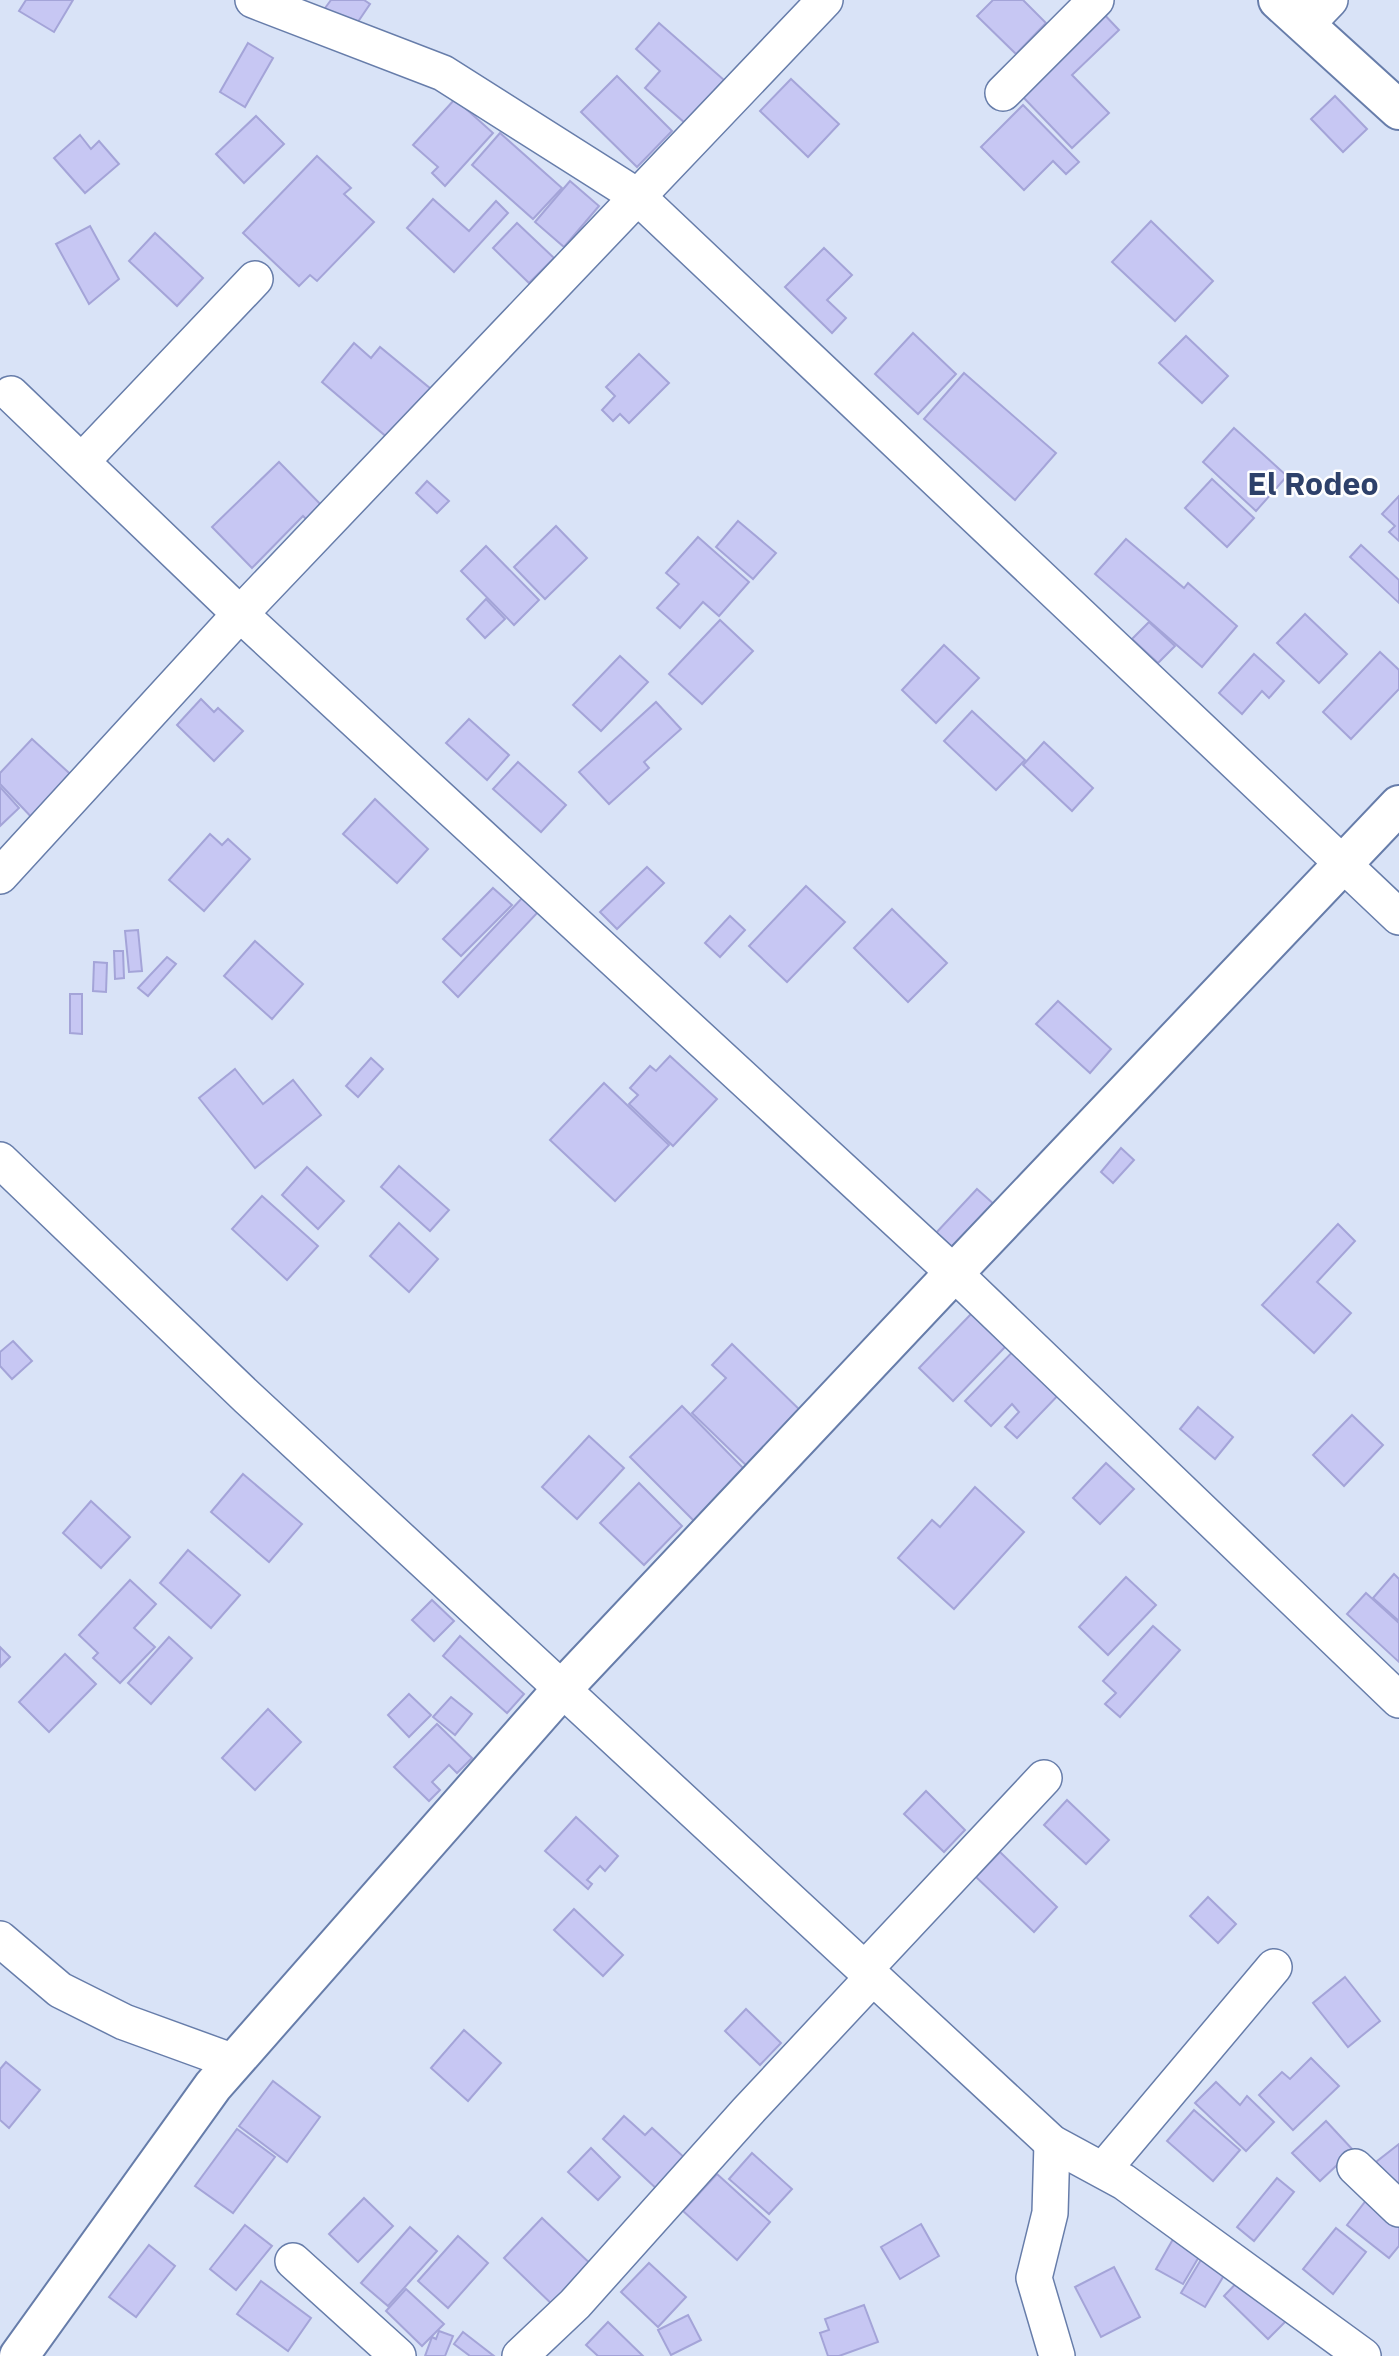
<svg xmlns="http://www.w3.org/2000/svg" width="1399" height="2356" font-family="'IBM Plex Sans',sans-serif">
<rect width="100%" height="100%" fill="#d9e3f7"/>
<g fill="#c7c7f3" stroke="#a4a4d8" stroke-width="2">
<polygon points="26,0 73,0 54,32 19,11"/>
<polygon points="331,0 364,0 370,4 349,35 320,15"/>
<polygon points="993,0 1023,0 1046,23 1016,54 977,16"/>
<polygon points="1099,9 1119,30 1072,75 1109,113 1072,148 1021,95"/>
<polygon points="659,23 724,80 685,123 645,88 660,71 636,49"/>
<polygon points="248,43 273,58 245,107 220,92"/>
<polygon points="617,76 672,131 637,167 581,112"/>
<polygon points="791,79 839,124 808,157 760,111"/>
<polygon points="1335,96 1367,129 1343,152 1311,119"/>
<polygon points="455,99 493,133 445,186 432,173 438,167 413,145"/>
<polygon points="1023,105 1079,162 1066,174 1053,161 1024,190 981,147"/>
<polygon points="256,116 284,144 244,183 216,154"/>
<polygon points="500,133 562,188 533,219 472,165"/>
<polygon points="80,135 91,149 99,141 119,164 85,193 54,158"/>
<polygon points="317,156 351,188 344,194 374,222 317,281 310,275 299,286 243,233"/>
<polygon points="570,181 599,206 564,247 535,222"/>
<polygon points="433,199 469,231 496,201 508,213 454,272 407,228"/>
<polygon points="1151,221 1213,281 1175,321 1112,262"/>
<polygon points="517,223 554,258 529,283 493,248"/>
<polygon points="90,226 119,279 89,304 56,244"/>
<polygon points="155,233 203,278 177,306 129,261"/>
<polygon points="824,248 852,275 827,300 846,318 832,333 785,287"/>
<polygon points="913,333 956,374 918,414 875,374"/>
<polygon points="1186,336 1228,376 1202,403 1159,363"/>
<polygon points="354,343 371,358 380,347 437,394 395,444 322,382"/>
<polygon points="639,354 669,383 629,423 620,414 613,421 602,410 615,396 606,387"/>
<polygon points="964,373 1056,453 1015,500 924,419"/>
<polygon points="1234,428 1287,476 1256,511 1203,462"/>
<polygon points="279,462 330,514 315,528 303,516 252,568 212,527"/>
<polygon points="1212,479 1254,518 1227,547 1185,508"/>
<polygon points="427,481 449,501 437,513 416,493"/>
<polygon points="1399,496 1399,541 1389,532 1395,526 1382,514"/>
<polygon points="738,521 776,553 753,579 716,547"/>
<polygon points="556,526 587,558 545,599 514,567"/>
<polygon points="698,537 749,582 719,616 703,602 680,628 657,608 679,584 666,573"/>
<polygon points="1126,539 1184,588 1188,583 1237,626 1202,667 1095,574"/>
<polygon points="1361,545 1399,580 1399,603 1350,557"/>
<polygon points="486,546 539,600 514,625 461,571"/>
<polygon points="486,599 505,619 485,638 467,619"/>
<polygon points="1305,614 1347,654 1319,683 1277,643"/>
<polygon points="720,620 753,651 702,704 669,674"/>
<polygon points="1149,622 1175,646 1158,663 1132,639"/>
<polygon points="944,645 979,678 936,723 902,690"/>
<polygon points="1380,652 1399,670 1399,689 1351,739 1323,712"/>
<polygon points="1254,654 1284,681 1269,698 1262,691 1242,714 1219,693"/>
<polygon points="620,656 648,682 601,731 573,705"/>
<polygon points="201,699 214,712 218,708 243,731 214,761 177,725"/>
<polygon points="656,702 681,729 644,762 649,768 609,804 579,772"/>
<polygon points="972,711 1025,760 996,790 944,741"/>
<polygon points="469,719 509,755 487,780 446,743"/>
<polygon points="32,739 79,782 37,823 0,784 0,773"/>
<polygon points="1044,742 1093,788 1072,811 1023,765"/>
<polygon points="518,762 566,805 541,832 493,789"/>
<polygon points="0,787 19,808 0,826"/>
<polygon points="375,799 428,849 397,883 343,834"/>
<polygon points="210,834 222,845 228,839 250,859 204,911 169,880"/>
<polygon points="647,867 664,883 617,929 600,912"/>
<polygon points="806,886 845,922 787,982 749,946"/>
<polygon points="493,888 512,905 461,956 443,939"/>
<polygon points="523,897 538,912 458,997 443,982"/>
<polygon points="892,909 947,963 908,1002 854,948"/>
<polygon points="730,916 745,930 720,957 705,943"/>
<polygon points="138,930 142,971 129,972 125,931"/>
<polygon points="255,941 303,984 272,1019 224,976"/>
<polygon points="114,951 123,951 124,978 115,979"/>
<polygon points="167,957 176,964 148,996 138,988"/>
<polygon points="94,962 107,963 106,992 93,991"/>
<polygon points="70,994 82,994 82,1034 70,1033"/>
<polygon points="1058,1001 1111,1049 1090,1073 1036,1024"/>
<polygon points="670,1056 717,1099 673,1146 629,1104 638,1095 630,1088 650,1066 656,1071"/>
<polygon points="371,1058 383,1069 358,1097 346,1086"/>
<polygon points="235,1069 263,1104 293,1080 321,1115 255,1168 199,1098"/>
<polygon points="604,1083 669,1145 615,1201 550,1140"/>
<polygon points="1121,1148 1134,1160 1113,1183 1101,1172"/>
<polygon points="399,1166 449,1210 430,1231 381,1187"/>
<polygon points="307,1167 344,1201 318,1229 282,1195"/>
<polygon points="977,1189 996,1206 954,1252 935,1234"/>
<polygon points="262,1196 318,1246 287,1280 232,1229"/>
<polygon points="399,1223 438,1259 409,1292 370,1256"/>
<polygon points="1338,1224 1355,1241 1317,1282 1351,1313 1314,1353 1262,1305"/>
<polygon points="973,1312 1007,1345 953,1401 919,1368"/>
<polygon points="13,1341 32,1361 12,1379 0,1366 0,1352"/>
<polygon points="1021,1343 1066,1387 1017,1438 1005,1427 1019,1412 1012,1404 991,1426 965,1401"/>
<polygon points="732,1344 804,1414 750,1469 692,1413 726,1378 712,1365"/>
<polygon points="682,1406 745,1470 694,1521 630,1457"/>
<polygon points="1198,1407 1233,1437 1215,1459 1180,1429"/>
<polygon points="1352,1415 1383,1445 1344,1486 1313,1455"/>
<polygon points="589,1436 624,1468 577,1519 542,1487"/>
<polygon points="1106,1463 1134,1489 1100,1524 1073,1498"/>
<polygon points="243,1474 302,1524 269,1562 211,1512"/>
<polygon points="639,1483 682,1526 644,1565 600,1523"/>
<polygon points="975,1487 1024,1532 954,1609 898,1558 932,1520 940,1527"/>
<polygon points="91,1501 130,1537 101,1568 63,1533"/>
<polygon points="188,1550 240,1595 211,1628 160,1583"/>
<polygon points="1394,1574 1399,1579 1399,1621 1373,1598"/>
<polygon points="1126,1577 1156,1605 1108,1655 1079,1627"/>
<polygon points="130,1580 156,1604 134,1628 155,1647 120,1683 93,1658 98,1653 79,1635"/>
<polygon points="1366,1593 1399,1623 1399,1662 1347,1614"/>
<polygon points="432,1600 454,1621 434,1641 412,1620"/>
<polygon points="1153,1626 1180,1650 1120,1717 1105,1704 1116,1693 1103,1681"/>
<polygon points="460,1636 524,1694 507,1713 443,1656"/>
<polygon points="169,1637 192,1658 151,1704 128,1683"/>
<polygon points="0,1647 10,1657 0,1667"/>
<polygon points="65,1654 96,1684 49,1732 19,1702"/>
<polygon points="409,1694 431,1715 409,1737 388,1715"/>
<polygon points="451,1697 472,1714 455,1735 433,1717"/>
<polygon points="268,1709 301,1742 255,1790 222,1758"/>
<polygon points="437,1724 472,1758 457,1773 449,1765 432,1782 440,1790 429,1801 394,1767"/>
<polygon points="926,1791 965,1830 944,1852 904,1814"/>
<polygon points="1067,1800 1109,1840 1086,1864 1044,1825"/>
<polygon points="576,1817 618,1856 605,1871 600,1866 587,1880 592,1884 588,1889 545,1851"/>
<polygon points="1000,1852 1057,1907 1034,1932 976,1877"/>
<polygon points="1208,1897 1236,1924 1218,1943 1190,1916"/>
<polygon points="574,1909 623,1955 603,1976 554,1930"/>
<polygon points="1345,1977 1380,2021 1348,2047 1313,2003"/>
<polygon points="746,2009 781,2043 760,2065 725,2031"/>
<polygon points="464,2030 501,2063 468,2101 431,2068"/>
<polygon points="1311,2058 1339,2086 1293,2130 1259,2095 1282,2072 1290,2079"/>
<polygon points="6,2062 40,2090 9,2128 0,2120 0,2069"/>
<polygon points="273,2081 320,2117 287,2162 239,2126"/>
<polygon points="1216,2082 1240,2105 1247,2096 1274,2122 1246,2151 1195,2103"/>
<polygon points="1194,2110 1240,2150 1213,2181 1167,2141"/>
<polygon points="624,2116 645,2135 652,2128 687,2160 659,2191 603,2139"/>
<polygon points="1326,2121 1353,2150 1320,2181 1292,2153"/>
<polygon points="237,2129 275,2157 233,2213 195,2186"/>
<polygon points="1399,2144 1399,2191 1376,2162"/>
<polygon points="591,2148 620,2177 598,2200 568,2172"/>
<polygon points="752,2153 792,2189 769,2214 729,2179"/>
<polygon points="717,2174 770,2222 737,2260 683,2211"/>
<polygon points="1277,2178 1294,2192 1254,2241 1237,2227"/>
<polygon points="1371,2194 1399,2217 1399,2246 1389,2258 1347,2225"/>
<polygon points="364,2198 393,2226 358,2262 329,2234"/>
<polygon points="542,2218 596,2269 558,2310 504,2258"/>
<polygon points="921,2224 939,2256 900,2279 881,2247"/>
<polygon points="245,2225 272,2246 236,2290 210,2269"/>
<polygon points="410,2227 437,2251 388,2306 361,2283"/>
<polygon points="1180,2227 1207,2243 1183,2284 1156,2269"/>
<polygon points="1336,2228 1366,2252 1333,2294 1303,2269"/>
<polygon points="458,2236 488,2263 448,2308 418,2281"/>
<polygon points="149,2245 175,2266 136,2317 109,2297"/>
<polygon points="1208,2248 1232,2262 1205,2307 1181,2293"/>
<polygon points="649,2263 686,2297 658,2327 621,2292"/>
<polygon points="1114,2267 1140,2317 1101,2337 1075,2287"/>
<polygon points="1246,2273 1291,2316 1268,2339 1224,2296"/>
<polygon points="261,2281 311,2318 288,2351 237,2314"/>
<polygon points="406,2289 444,2324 422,2346 386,2311"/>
<polygon points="864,2305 878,2342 839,2356 828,2356 820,2333 829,2330 825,2319"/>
<polygon points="688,2315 701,2340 671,2355 658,2330"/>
<polygon points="608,2322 643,2356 598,2356 586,2345"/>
<polygon points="439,2331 453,2336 445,2356 425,2356 432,2337 436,2339"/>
<polygon points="463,2332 494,2356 470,2356 454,2344"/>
</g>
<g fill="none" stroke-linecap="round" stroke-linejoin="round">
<defs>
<g id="street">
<polyline points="253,0 443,73 637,196 1399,917"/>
<polyline points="1306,25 1330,0"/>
<polyline points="1003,93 1096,0"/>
<polyline points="11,394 240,614 954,1273 1399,1700"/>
<polyline points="82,461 255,279"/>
<polyline points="0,876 240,614 825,0"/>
<polyline points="0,1160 248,1398 1052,2143 1124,2182 1363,2356"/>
<polyline points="0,1939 60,1990 124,2022 234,2062"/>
<polyline points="865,1969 1044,1778"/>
<polyline points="1052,2143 1050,2213 1034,2278 1057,2356"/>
<polyline points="1355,2167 1399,2209"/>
<polyline points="1103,2170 1274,1967"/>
<polyline points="293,2261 398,2356"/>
<polyline points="520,2356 575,2304 747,2112 873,1977"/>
</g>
<g id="secondary">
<polyline points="1278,0 1399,110"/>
<polyline points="19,2356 213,2086 563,1688 954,1273 1399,805"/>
</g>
</defs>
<use href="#street" stroke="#677daa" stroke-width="38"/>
<use href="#secondary" stroke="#677daa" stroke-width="42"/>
<use href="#street" stroke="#fff" stroke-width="35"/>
<use href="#secondary" stroke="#fff" stroke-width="38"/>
</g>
<g text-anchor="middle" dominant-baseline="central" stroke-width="5" stroke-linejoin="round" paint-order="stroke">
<g font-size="32" font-weight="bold" fill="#2e416a" stroke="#fff">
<text x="1313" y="483">El Rodeo</text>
</g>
</g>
</svg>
